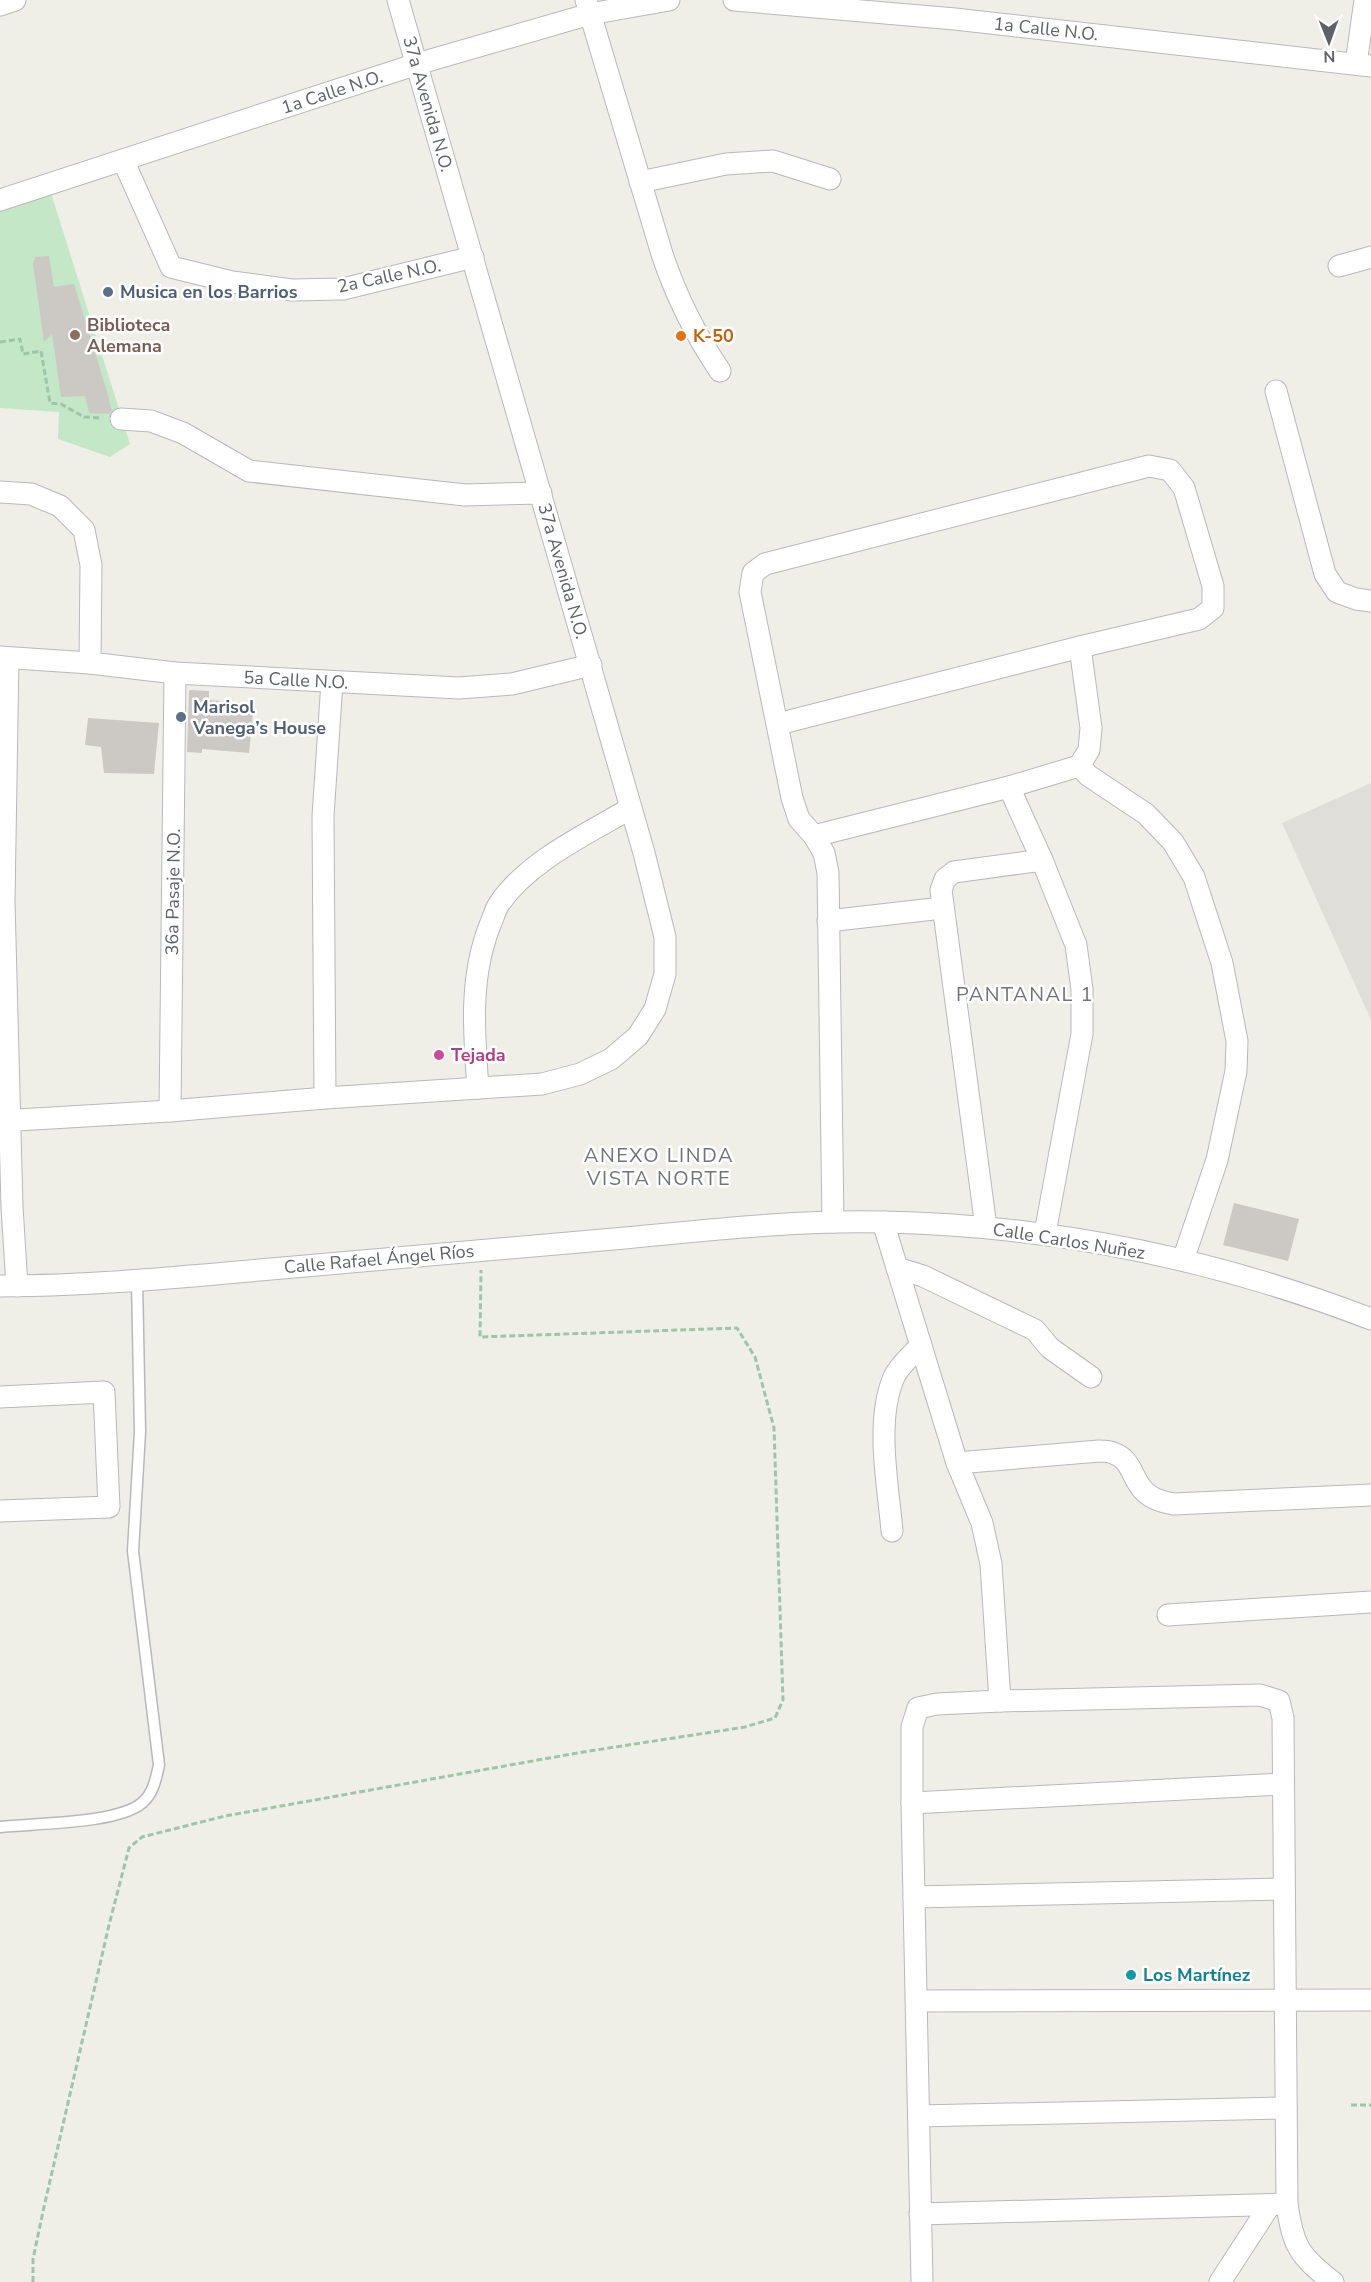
<svg xmlns="http://www.w3.org/2000/svg" width="1371" height="2282" font-family="'Nunito Sans',sans-serif">
<rect width="100%" height="100%" fill="#f0efe7"/>
<polygon fill="#dfded9" points="1371,783 1371,1020 1282,823"/>
<polygon fill="#c3e7c7" points="51,193 130,444 110,457 58,439 59,412 0,408 0,208"/>
<g fill="#ccc9c4">
<polygon points="49,256 54,287 74,284 108,395 112,411 109,414 89,413 85,396 61,397 52,334 44,342 33,264 35,257"/>
<polygon points="189,690 209,691 209,700 254,704 249,753 202,749 202,753 187,752"/>
<polygon points="88,718 159,723 154,774 104,773 101,747 85,745"/>
<polygon points="1234,1203 1299,1219 1288,1261 1223,1245"/>
</g>
<g fill="none" stroke-linecap="round" stroke-linejoin="round">
<defs>
<path id="lane" d="M0 1827C35 1823 117 1824 142 1803 153 1794 156 1779 159 1765L133 1551 140 1432 137 1280"/>
<g id="street">
<path d="M586 0 662 254C676 296 695 334 720 371"/>
<polyline points="734,0 955,19 1371,66"/>
<polyline points="0,5 15,0"/>
<polyline points="1356,64 1365,0"/>
<polyline points="123,160 171,267 232,282 292,290 343,289 473,257"/>
<polyline points="640,182 726,164 773,161 830,179"/>
<polyline points="0,200 417,64 590,14 669,0"/>
<polyline points="1339,266 1371,257"/>
<polyline points="1276,391 1325,574 1337,592 1356,599 1371,601"/>
<polyline points="121,419 151,421 183,433 249,471 465,495 541,493"/>
<polyline points="0,492 31,494 60,506 84,530 91,565 90,663"/>
<polyline points="0,657 90,663 175,673 459,688 512,684 591,665"/>
<polyline points="8,658 4,901 12,1207 17,1286"/>
<polyline points="778,724 1080,647 1199,619 1213,608 1213,586 1184,488 1170,470 1149,466 765,564 753,573 750,592 792,798 799,819 814,836 824,853 828,873 833,1222"/>
<polyline points="1079,766 1089,776 1146,814 1173,842 1194,877 1222,963 1237,1041 1236,1071 1217,1160 1183,1260"/>
<polyline points="1009,787 1042,860 1076,945 1082,989 1082,1034 1045,1233"/>
<polyline points="814,836 1009,787 1079,766 1089,750 1091,728 1080,647"/>
<polyline points="828,921 942,908"/>
<path d="M478 1088C474 1033 469 978 490 925 493 919 495 910 499 904 528 861 587 834 631 808"/>
<polyline points="325,1098 323,816 332,682"/>
<polyline points="170,1111 175,673"/>
<polyline points="0,1121 170,1111 325,1098 542,1084 580,1074 611,1059 638,1036 655,1009 665,974 665,937 644,853 398,0"/>
<polyline points="883,1222 957,1463 982,1523 991,1564 1000,1701"/>
<polyline points="986,1227 941,890 945,879 954,872 1042,860"/>
<polyline points="897,1268 923,1276 1035,1330 1050,1348 1091,1377"/>
<path d="M0 1286C90 1286 181 1277 271 1269 389 1258 507 1248 625 1238 710 1230 796 1220 882 1222 1050 1225 1215 1259 1371 1319"/>
<polyline points="0,1397 104,1392 109,1507 0,1511"/>
<path d="M957 1463 1099 1451C1104 1451 1109 1451 1113 1453 1141 1462 1126 1498 1174 1504L1371 1495"/>
<path d="M892 1531C888 1484 875 1421 894 1377 899 1366 912 1355 921 1345"/>
<polyline points="1168,1615 1371,1602"/>
<polyline points="912,1803 1283,1784"/>
<polyline points="914,1897 1284,1889"/>
<polyline points="918,2001 1371,2000"/>
<polyline points="919,2116 1286,2108"/>
<polyline points="920,2214 1287,2204"/>
<path d="M922 2282 912 1803V1727L918 1708 937 1704 1000 1701 1260 1695 1279 1701 1283 1718 1287 2204C1293 2246 1299 2256 1333 2282"/>
<polyline points="1220,2282 1270,2205"/>
</g>
</defs>
<use href="#lane" stroke="#b7b8bd" stroke-width="13"/>
<use href="#street" stroke="#b7b8bd" stroke-width="23"/>
<g stroke="#9bc6ac" stroke-width="3" stroke-dasharray="6 3" stroke-linecap="butt">
<polyline points="0,342 20,339 23,354 41,351 50,403 61,404 84,417 101,418"/>
<polyline points="1351,2105 1371,2105"/>
<polyline points="33,2282 33,2259 44,2207 109,1925 129,1848 142,1837 225,1816 583,1752 745,1727 775,1718 783,1700 774,1428 755,1357 737,1328 480,1337 481,1270"/>
</g>
<use href="#lane" stroke="#fff" stroke-width="10"/>
<use href="#street" stroke="#fff" stroke-width="21"/>
</g>
<g fill="#5c6f8a" stroke="#fff" stroke-width="2">
<circle cx="108" cy="292" r="6"/>
<circle cx="181" cy="717" r="6"/>
</g>
<circle fill="#8d6e63" stroke="#fff" stroke-width="2" cx="75" cy="335" r="6"/>
<circle fill="#e8710a" stroke="#fff" stroke-width="2" cx="681" cy="336" r="6"/>
<circle fill="#d1479c" stroke="#fff" stroke-width="2" cx="439" cy="1055" r="6"/>
<circle fill="#0f9aa8" stroke="#fff" stroke-width="2" cx="1131" cy="1975" r="6"/>
<g text-anchor="middle" dominant-baseline="central" stroke-width="5" stroke-linejoin="round" paint-order="stroke">
<g font-size="18" fill="#5e6167" stroke="#fff">
<text transform="translate(1046 29) rotate(6)">1a Calle N.O.</text>
<text transform="translate(332 92) rotate(-18)">1a Calle N.O.</text>
<text transform="translate(428 104) rotate(74)">37a Avenida N.O.</text>
<text transform="translate(389 276) rotate(-12)">2a Calle N.O.</text>
<text transform="translate(563 571) rotate(74)">37a Avenida N.O.</text>
<text transform="translate(296 680) rotate(3)">5a Calle N.O.</text>
<text transform="translate(173 892) rotate(-89)">36a Pasaje N.O.</text>
<text transform="translate(1069 1241) rotate(9)">Calle Carlos Nuñez</text>
<text transform="translate(379 1259) rotate(-5)">Calle Rafael Ángel Ríos</text>
</g>
<g font-size="18" font-weight="bold" fill="#4e5e75" stroke="#fff" text-anchor="start">
<text x="120" y="292">Musica en los Barrios</text>
<text x="193" y="707">Marisol<tspan x="193" dy="21">Vanega’s House</tspan></text>
</g>
<g font-size="18" font-weight="bold" fill="#785e54" stroke="#fff" text-anchor="start">
<text x="87" y="325">Biblioteca<tspan x="87" dy="21">Alemana</tspan></text>
</g>
<g font-size="18" font-weight="bold" fill="#c56008" stroke="#fff" text-anchor="start">
<text x="693" y="336">K-50</text>
</g>
<g font-size="18" font-weight="bold" fill="#b23c85" stroke="#fff" text-anchor="start">
<text x="451" y="1055">Tejada</text>
</g>
<g font-size="18" font-weight="bold" fill="#0d838f" stroke="#fff" text-anchor="start">
<text x="1143" y="1975">Los Martínez</text>
</g>
<g font-size="20" letter-spacing="1.5" fill="#6f7379" stroke="#fff">
<text x="1025" y="994">PANTANAL 1</text>
<text x="659" y="1155">ANEXO LINDA<tspan x="659" dy="23">VISTA NORTE</tspan></text>
</g>
</g>
<g transform="translate(1329 42) rotate(179)" stroke="#ffffff" stroke-width="4.5" paint-order="stroke">
<path d="M0-4.5L10 22L0 15L-10 22Z" fill="#5e6167"/>
<text y="-9" font-size="16" font-weight="bold" text-anchor="middle" fill="#5e6167">N</text>
</g>
</svg>
